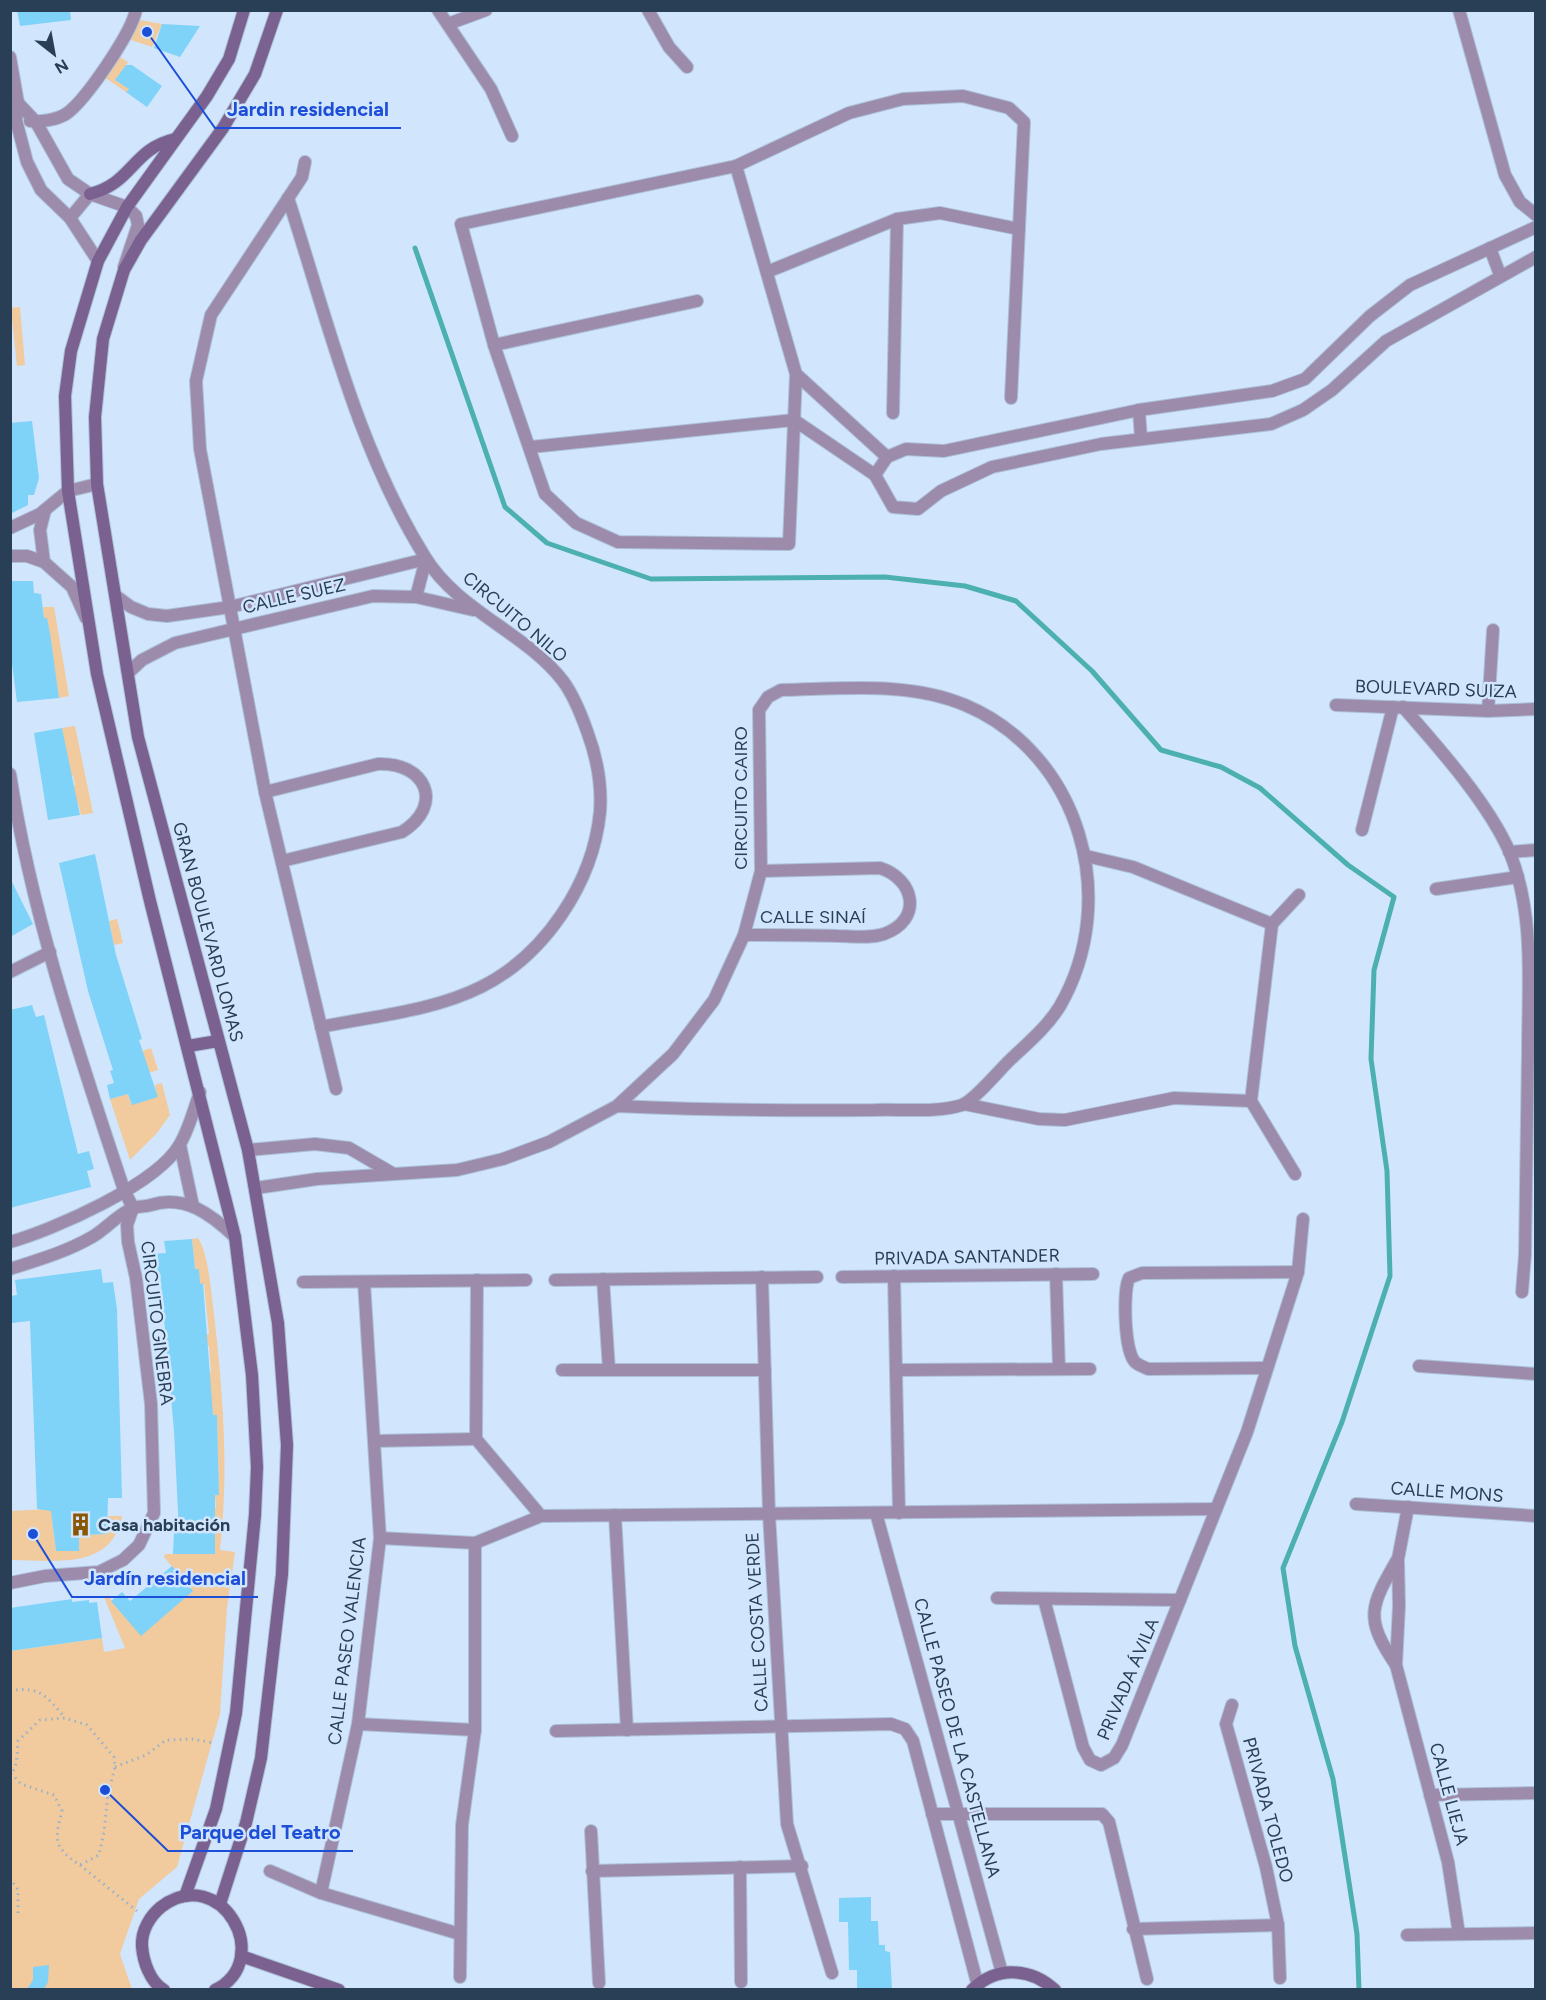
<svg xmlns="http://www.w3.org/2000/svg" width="1546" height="2000" font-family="Figtree,sans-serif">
<rect width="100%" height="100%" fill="#d1e6fd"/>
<g fill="#f1ca9e">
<polygon points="140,20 162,24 152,47 131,40"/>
<polygon points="120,57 128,62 116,80 129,89 126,92 104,77"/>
<polygon points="20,307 25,365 17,366 11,308"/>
<polygon points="43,607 54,607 69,696 59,698 47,619 44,618"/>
<polygon points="75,726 93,813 81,815 78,803 74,803 71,786 75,785 73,776 70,776 62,728"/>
<polygon points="117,919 123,943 114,945 109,921"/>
<polygon points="151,1048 158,1070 148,1073 142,1051"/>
<polygon points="162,1083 170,1115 157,1133 130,1160 110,1099 128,1094 131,1103 157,1097 155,1085"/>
<path d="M198 1238C209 1255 211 1293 214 1314 223 1393 229 1470 220 1550L235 1552 227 1608 220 1714 177 1867 139 1899 120 1954 132 1989H11L10 1651 102 1638 104 1652 125 1648 104 1597 107 1595 141 1635 193 1591 164 1557 165 1554H215L211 1508H216L215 1495H219L217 1415H213L207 1373 211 1372 209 1346 206 1345 205 1335 209 1334 204 1284H200L195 1269 192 1239Z"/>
<path d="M50 1509 56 1511 52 1520 56 1551H79V1535L107 1534V1516H122C112 1571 54 1560 11 1560L10 1511Z"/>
</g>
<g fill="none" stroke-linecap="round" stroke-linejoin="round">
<polyline stroke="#4cb0b1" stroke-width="5" points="415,248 505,507 547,543 651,579 885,577 965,586 1016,601 1092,671 1161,750 1221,767 1260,788 1348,865 1394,897 1374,970 1371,1059 1387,1171 1390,1276 1342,1422 1283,1568 1295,1646 1333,1779 1357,1934 1359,1990"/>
</g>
<g fill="#7fd2f8">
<polygon points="17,10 70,10 71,20 20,26"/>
<polygon points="162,24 200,26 180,57 154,48"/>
<polygon points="126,65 132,65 162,86 147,107 126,92 129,89 115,80"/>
<polygon points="32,421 39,478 34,495 28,495 28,505 10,514 10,423"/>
<polygon points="10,581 33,581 34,593 41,594 44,618 47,618 50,633 59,698 17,702 10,648"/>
<polygon points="62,728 80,815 48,820 34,733"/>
<polygon points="95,854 116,955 142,1039 139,1040 158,1097 132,1105 128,1094 110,1099 107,1085 114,1083 110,1071 113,1070 88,991 59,863"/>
<polygon points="10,878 33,924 10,937"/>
<polygon points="32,1005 36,1017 44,1015 78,1154 89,1151 94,1169 87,1171 91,1187 10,1208 10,1010"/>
<polygon points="192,1239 195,1269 199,1269 200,1284 203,1283 213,1415 217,1415 219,1495 215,1495 215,1554 173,1554 174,1532 179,1532 174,1431 160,1273 154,1274 152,1254 166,1253 164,1241"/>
<polygon points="101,1269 103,1283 113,1282 117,1309 122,1498 108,1498 107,1534 79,1535 79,1551 56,1551 51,1511 37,1509 30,1321 12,1323 10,1296 17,1295 15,1280"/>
<polygon points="172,1566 193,1591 141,1636 111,1601 122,1592 130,1601"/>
<polygon points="72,1599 72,1602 89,1600 89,1603 97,1602 102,1638 10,1651 10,1608"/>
<polygon points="871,1897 871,1921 878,1921 879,1945 885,1945 885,1951 890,1952 892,1989 857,1989 857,1970 849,1970 848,1922 839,1922 839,1898"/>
<polygon points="49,1965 48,1982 44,1989 27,1989 33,1980 33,1967"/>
</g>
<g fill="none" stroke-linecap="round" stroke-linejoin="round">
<defs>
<g id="street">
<polyline points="438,10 491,89 512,136"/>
<polyline points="648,10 669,47 687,67"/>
<polyline points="1459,10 1505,175 1520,202 1536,215"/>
<polyline points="448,24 486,10"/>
<polyline points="10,57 18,103 16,120 27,162 41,190 70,218 98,261"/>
<polyline points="18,103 36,122 68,179 90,194 127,207 136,216 138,225 124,267"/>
<path d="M30 121C41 122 56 120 66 114 85 101 131 34 136 10"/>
<polyline points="305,162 302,177 211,315 196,381 200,449 265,792 336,1089"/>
<polyline points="736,166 849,113 903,99 963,96 1009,108 1024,122 1011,398"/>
<path d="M288 198C327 318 357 448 425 557 458 611 525 632 563 681 574 696 581 714 587 731 596 755 602 785 600 812 593 883 545 955 481 987 433 1011 374 1016 321 1027"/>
<polyline points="70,218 90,194"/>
<polyline points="1536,227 1410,285 1370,316 1305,379 1272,391 1139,410 944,451 906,449 887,457 875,475 893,507 918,509 941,491 992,467 1101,444 1271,424 1303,410 1332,390 1386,341 1536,257"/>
<polyline points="1490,248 1500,275"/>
<polyline points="767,272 897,219 940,213 1019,229"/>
<polyline points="494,345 697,301"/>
<polyline points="796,374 789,544 618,542 576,523 545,494 494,345 461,224 736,166 796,374 887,457"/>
<polyline points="1139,410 1141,439"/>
<polyline points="893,413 897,219"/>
<polyline points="531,447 794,420 875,475"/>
<polyline points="45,510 40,530 44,562 72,587 86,618"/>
<polyline points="10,528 40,514 68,491 97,484"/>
<polyline points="10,556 27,556 44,562"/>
<polyline points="116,596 131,607 148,614 167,616 230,607 426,559"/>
<polyline points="416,597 426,559"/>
<polyline points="128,673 142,660 175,643 373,596 416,597 473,610"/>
<polyline points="1336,705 1488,711 1536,709"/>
<path d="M1403 707C1439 748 1489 804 1510 853 1535 916 1528 985 1528 1051 1527 1119 1526 1187 1525 1255L1522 1292"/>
<polyline points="1488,711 1493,630"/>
<path d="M10 774C32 916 79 1054 124 1190L133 1208 127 1225 128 1242 136 1278 151 1404 154 1513 139 1545 123 1560 99 1572 45 1576 10 1583"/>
<path d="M265 792 378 764C426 762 445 805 402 832L282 861"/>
<polyline points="1362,830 1393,707"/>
<polyline points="1509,852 1536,850"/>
<polyline points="1086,856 1133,867 1272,924"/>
<polyline points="1436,889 1518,877"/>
<path d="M744 935C775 935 806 935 838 936 853 936 869 939 884 934 923 920 915 879 880 868L761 871"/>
<polyline points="10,972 50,952"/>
<polyline points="964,1104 1039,1119 1065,1120 1174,1098 1251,1101"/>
<polyline points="180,1145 193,1206"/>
<polyline points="248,1150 315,1144 349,1148 392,1173"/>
<polyline points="1295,1174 1251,1101 1272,924 1299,895"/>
<path d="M256 1188 317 1179 457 1170 503 1159 549 1142 617 1106 673 1054 714 1000 744 935 761 871 759 710 768 697 781 690C841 689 909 681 965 705 1081 754 1121 900 1060 1006 1048 1026 1028 1043 1011 1059 1000 1069 975 1100 962 1105 939 1113 900 1109 875 1110 789 1111 703 1110 617 1106"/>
<path d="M10 1242C53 1230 158 1184 180 1144 189 1129 194 1109 200 1092"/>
<path d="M10 1269C38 1260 66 1252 92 1237 106 1229 118 1214 133 1208 138 1206 145 1207 151 1205 185 1194 212 1215 235 1237"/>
<polyline points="1056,1274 1059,1369"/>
<polyline points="894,1276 899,1513"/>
<polyline points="762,1277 769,1514 787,1824 832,1973"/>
<polyline points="842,1277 1093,1274"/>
<polyline points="603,1279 609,1370"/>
<polyline points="477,1280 476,1439 541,1516"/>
<polyline points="555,1280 817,1277"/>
<polyline points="303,1282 526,1280"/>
<polyline points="1419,1366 1536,1374"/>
<path d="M1266 1368 1148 1369C1144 1367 1138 1365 1135 1362 1124 1351 1123 1291 1129 1278L1142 1273 1298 1272"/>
<polyline points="562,1370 765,1370"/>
<polyline points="896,1370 1090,1369"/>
<polyline points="374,1441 476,1439"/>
<polyline points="1356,1504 1536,1516"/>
<polyline points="1408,1507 1398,1559 1399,1606 1396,1665 1448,1862 1459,1934"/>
<polyline points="876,1513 1002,1973"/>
<polyline points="615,1515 627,1730"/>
<polyline points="380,1538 475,1543 541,1516 1216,1509"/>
<polyline points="997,1598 1180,1600"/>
<polyline points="1044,1599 1083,1747 1090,1760 1101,1765 1114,1758 1122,1745 1247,1432 1298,1272 1303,1219"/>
<path d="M1396 1665C1364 1618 1370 1607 1397 1560"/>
<polyline points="1232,1705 1226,1724 1266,1867 1278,1925 1280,1978"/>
<polyline points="358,1724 475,1730"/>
<polyline points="556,1731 891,1724 905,1729 913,1741 979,1990"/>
<polyline points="1430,1795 1536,1793"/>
<polyline points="932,1814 1102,1814 1109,1822 1147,1979"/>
<polyline points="591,1831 599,1983"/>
<polyline points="740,1867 741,1982"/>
<polyline points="270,1871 321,1893 358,1724 380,1538 364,1282"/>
<polyline points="592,1871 802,1866"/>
<polyline points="321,1893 460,1934"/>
<polyline points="1133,1929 1278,1925"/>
<polyline points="1407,1935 1536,1933"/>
<polyline points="460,1977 462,1825 475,1730 475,1543"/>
</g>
<g id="secondary">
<path d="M90 194C133 183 132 149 175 139"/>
<polyline points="188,1046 218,1041"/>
<polyline points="185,1896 216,1809 236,1713 255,1515 257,1467 252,1375 235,1237 150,901 97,674 68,491 65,396 71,351 98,261 127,207 207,96 229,59 244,10"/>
<polyline points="220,1904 246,1823 261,1758 282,1574 287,1445 278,1323 248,1150 138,737 97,484 95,417 103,339 124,270 141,240 223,128 255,74 277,10"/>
<polyline points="241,1956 339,1990"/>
<path d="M164 1990C150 1982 143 1961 142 1946 141 1931 150 1916 161 1907 221 1862 276 1960 215 1990"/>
<path d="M972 1990C996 1966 1030 1967 1055 1990"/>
</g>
</defs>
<use href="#street" stroke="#acc1d8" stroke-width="14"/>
<use href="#secondary" stroke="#acc1d8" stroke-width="14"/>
<g stroke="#9cb2c8" stroke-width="3" stroke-dasharray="1.5 4.5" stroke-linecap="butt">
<path d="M10 1691C39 1685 48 1697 65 1718"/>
<polyline points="115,1767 146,1755 166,1740 192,1739 214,1743"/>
<path d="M10 1776C18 1765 17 1755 18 1741L40 1720 65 1718 87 1725 114 1757 115 1767 108 1794 104 1832 99 1855 80 1865C54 1848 54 1840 62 1811L54 1795 21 1784 12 1774"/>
<polyline points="80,1865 137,1911"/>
<polyline points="10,1878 18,1890 18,1915"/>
</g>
<use href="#street" stroke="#9d8bac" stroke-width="12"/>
<use href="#secondary" stroke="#7b6190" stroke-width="12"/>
</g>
<defs>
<symbol id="building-bare" viewBox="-9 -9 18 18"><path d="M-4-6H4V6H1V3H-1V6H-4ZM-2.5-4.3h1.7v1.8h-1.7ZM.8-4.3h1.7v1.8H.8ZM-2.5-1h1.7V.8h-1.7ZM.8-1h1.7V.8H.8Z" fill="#8b5603" stroke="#d1e6fd" stroke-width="2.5" paint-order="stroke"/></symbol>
</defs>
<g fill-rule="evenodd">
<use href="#building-bare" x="64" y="1508" width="33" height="33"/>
</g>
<g text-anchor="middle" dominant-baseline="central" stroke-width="5" stroke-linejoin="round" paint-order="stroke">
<g font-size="18" fill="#283f55" stroke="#d1e6fd">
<text transform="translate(294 596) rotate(-13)">CALLE SUEZ</text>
<text transform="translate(515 617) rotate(40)">CIRCUITO NILO</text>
<text transform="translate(1436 689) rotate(2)">BOULEVARD SUIZA</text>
<text transform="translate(741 798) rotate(-90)">CIRCUITO CAIRO</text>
<text x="813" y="917">CALLE SINAÍ</text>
<text transform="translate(208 932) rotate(75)">GRAN BOULEVARD LOMAS</text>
<text transform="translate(967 1257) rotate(-1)">PRIVADA SANTANDER</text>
<text transform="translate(157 1323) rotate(83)">CIRCUITO GINEBRA</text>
<text transform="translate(1447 1492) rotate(4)">CALLE MONS</text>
<text transform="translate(757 1622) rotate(-93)">CALLE COSTA VERDE</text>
<text transform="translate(347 1641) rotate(-83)">CALLE PASEO VALENCIA</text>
<text transform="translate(1128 1679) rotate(-67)">PRIVADA ÁVILA</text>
<text transform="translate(957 1738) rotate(75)">CALLE PASEO DE LA CASTELLANA</text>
<text transform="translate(1449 1794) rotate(75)">CALLE LIEJA</text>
<text transform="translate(1268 1810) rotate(75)">PRIVADA TOLEDO</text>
</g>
<g font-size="18" font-weight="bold" fill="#283f55" stroke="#d1e6fd" text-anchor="start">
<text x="98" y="1525">Casa habitación</text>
</g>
</g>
<path fill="none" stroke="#1d4ed8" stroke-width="2" d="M147 32L215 128H401M33 1534L72 1597H258M105 1790L168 1851H353"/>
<g fill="#1d4ed8" stroke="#d1e6fd" stroke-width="2">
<circle cx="147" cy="32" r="6"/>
<circle cx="33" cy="1534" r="6"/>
<circle cx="105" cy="1790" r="6"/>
</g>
<g font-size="20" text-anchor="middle" font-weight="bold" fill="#1d4ed8" stroke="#d1e6fd" stroke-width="5" stroke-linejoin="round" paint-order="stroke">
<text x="308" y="116">Jardin residencial</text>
<text x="165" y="1585">Jardín residencial</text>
<text x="260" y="1839">Parque del Teatro</text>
</g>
<rect width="1546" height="2000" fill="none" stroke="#283f55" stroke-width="24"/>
<g transform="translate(54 54) rotate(149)" stroke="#d1e6fd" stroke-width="4.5" paint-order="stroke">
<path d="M0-4.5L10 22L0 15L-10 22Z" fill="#283f55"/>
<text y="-9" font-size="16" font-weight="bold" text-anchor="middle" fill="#283f55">N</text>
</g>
</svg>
